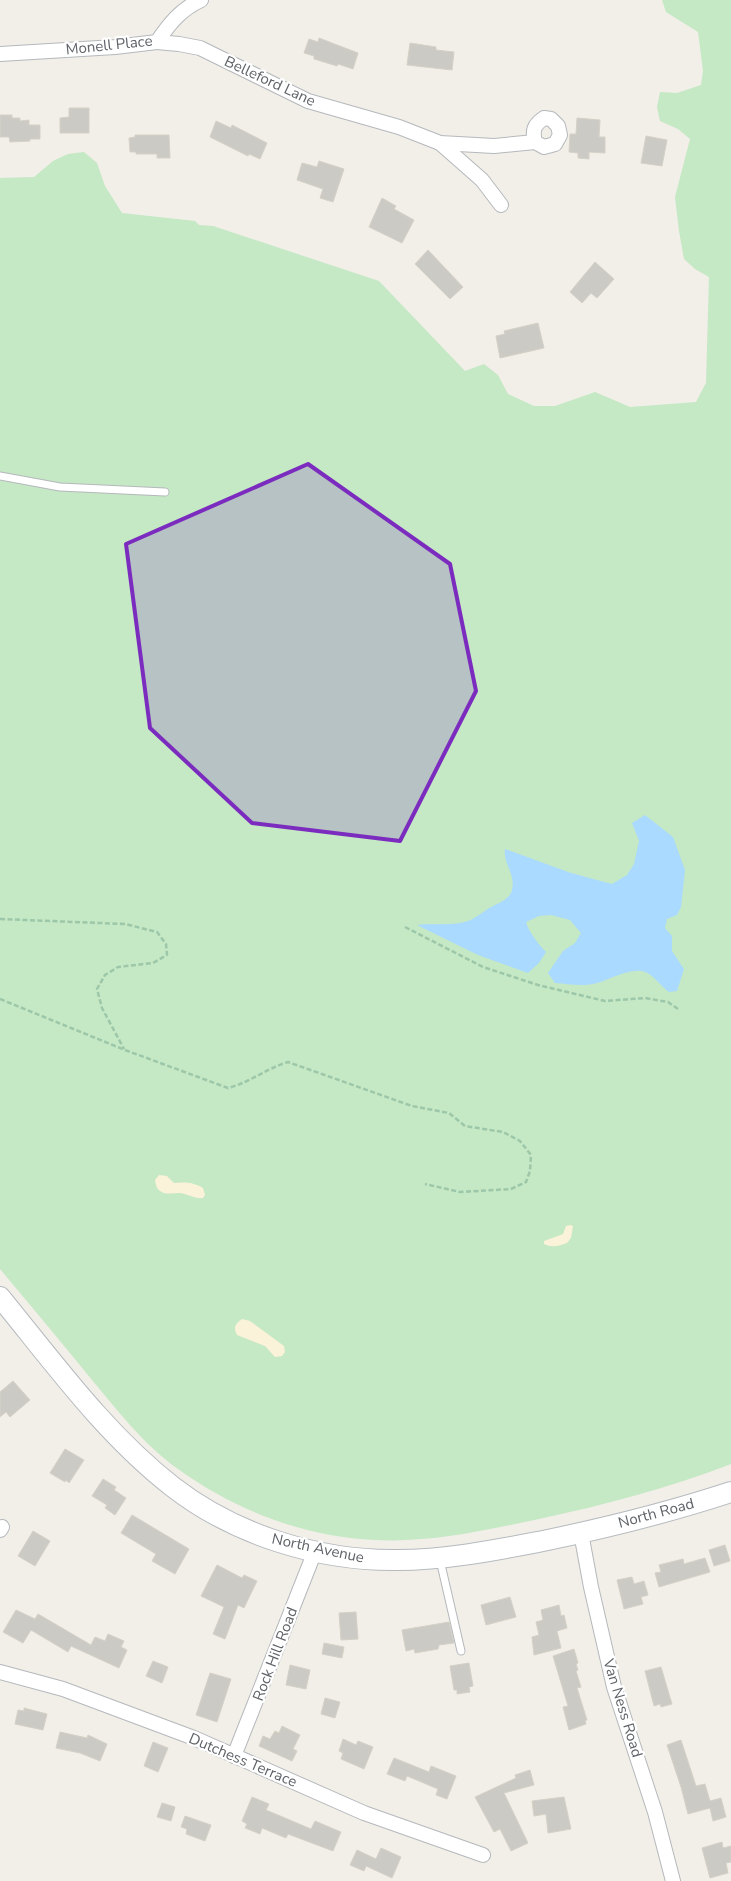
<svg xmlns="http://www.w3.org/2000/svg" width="731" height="1881" font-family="'Nunito Sans',sans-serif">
<rect width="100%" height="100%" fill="#f1efe8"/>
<path fill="#c5e8c5" d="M662 0H731V1464C669 1488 604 1505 539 1519 486 1530 430 1543 375 1540 304 1537 235 1510 178 1469 144 1445 118 1411 92 1380 62 1343 31 1306 0 1269V178L34 177 53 161 68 154 84 152 97 163 105 186 122 213 195 221 199 225 213 226 379 281 465 371 484 364 498 375 508 394 534 406H555L595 392 630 407 696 402 706 383 709 277 695 269 684 259 679 231 675 197 690 139 678 129 660 121 657 107 660 92 677 93 701 85 703 71 698 32 666 12Z"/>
<g fill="#fbf3d9">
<path d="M159 1175 167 1176 174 1183C185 1182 193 1182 203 1188L205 1195 203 1198C195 1199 188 1194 180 1193 173 1193 165 1195 160 1191 156 1188 156 1185 155 1180Z"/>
<path d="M570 1225 573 1226 571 1238 567 1243C559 1246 552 1248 544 1244V1241L563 1234 566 1226Z"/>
<path d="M242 1319 250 1321 284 1346 285 1352 282 1356 275 1357 265 1346 237 1335C233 1327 235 1324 242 1319Z"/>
</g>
<path fill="#aadaff" d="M645 815 673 837 685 870 681 907 677 915 667 919 665 928 672 936V951L684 969 677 991 669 992C660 986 653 973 642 971 627 969 611 979 597 983 583 987 569 984 555 983L548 973 563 951 575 943 581 933 570 920 551 915 539 916 526 922C528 931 539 945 546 952L539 963 528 973 478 955 417 925C432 923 454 926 468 921 477 918 483 911 491 907 499 903 510 899 512 890 516 874 503 864 505 849L571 873 612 884 627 875 634 864 639 841 632 823Z"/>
<g fill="#cccac5" stroke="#d6d1c6">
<polygon points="319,38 358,53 353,69 338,64 337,66 314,59 314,56 304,53 309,39 318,42"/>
<polygon points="410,43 436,47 436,50 454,52 452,70 407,65"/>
<polygon points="69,108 89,108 89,133 60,133 60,118 69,117"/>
<polygon points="0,115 12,115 12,118 20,118 20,121 29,120 29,125 40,125 40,139 30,139 30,141 10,142 9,137 0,137"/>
<polygon points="577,118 600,120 599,137 605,137 605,153 589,152 589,159 578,158 578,153 569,152 570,134 576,134"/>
<polygon points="216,121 231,128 232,125 267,143 260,159 249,154 248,156 210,137"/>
<polygon points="135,135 169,135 170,158 157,158 157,154 136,154 136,152 130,152 129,138 135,137"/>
<polygon points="646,136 667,140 662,166 641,163"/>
<polygon points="319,161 344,169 333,202 320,198 323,189 297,180 302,163 317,167"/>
<polygon points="382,198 396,206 394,209 414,220 402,243 369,227"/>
<polygon points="428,250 463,287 450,299 415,264"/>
<polygon points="595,262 614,279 597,298 591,293 582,303 570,292"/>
<polygon points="538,323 544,348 500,358 496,336 505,334 504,331"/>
<polygon points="13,1381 30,1400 10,1417 6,1412 0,1417 0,1392"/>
<polygon points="65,1449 84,1460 69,1483 66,1480 65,1482 50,1473"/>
<polygon points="103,1479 116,1487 114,1490 126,1498 115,1515 105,1508 107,1505 92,1496"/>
<polygon points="132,1515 189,1549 175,1574 152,1561 156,1554 121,1533"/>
<polygon points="33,1531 50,1541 35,1566 18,1556"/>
<polygon points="725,1545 730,1561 714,1566 709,1550"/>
<polygon points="705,1558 710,1572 659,1587 655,1573 661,1572 659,1565 683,1559 684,1564"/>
<polygon points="217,1565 242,1578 244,1575 257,1581 244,1608 238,1605 225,1639 213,1634 224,1607 201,1596"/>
<polygon points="632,1577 634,1584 644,1581 648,1595 641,1597 643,1604 624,1609 617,1580"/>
<polygon points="510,1597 516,1617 486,1625 481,1605"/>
<polygon points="559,1605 561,1616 564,1615 567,1628 557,1631 561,1648 534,1655 532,1637 539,1635 536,1622 543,1620 541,1610"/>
<polygon points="16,1610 35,1619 38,1614 91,1645 95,1637 105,1641 108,1634 124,1641 121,1647 127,1650 119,1668 71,1646 68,1652 31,1630 23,1643 3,1632"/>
<polygon points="356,1612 358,1639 341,1640 339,1613"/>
<polygon points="449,1622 454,1643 439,1645 438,1649 415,1653 414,1649 406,1651 402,1630"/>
<polygon points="324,1643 344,1647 342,1658 322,1654"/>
<polygon points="574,1649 578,1663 576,1664 578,1670 576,1671 581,1687 577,1688 587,1720 585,1721 586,1724 569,1730 563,1707 568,1706 553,1656"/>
<polygon points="153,1661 168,1667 162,1683 146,1676"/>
<polygon points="469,1663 473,1686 469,1687 470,1692 457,1694 457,1690 454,1690 450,1666"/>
<polygon points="290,1665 310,1670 306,1689 286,1685"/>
<polygon points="661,1667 672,1704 661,1707 660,1704 654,1706 645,1671"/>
<polygon points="210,1673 231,1679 217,1722 196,1715"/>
<polygon points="325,1698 340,1702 335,1718 321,1714"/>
<polygon points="24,1708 47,1714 43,1730 15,1724 18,1710 24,1711"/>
<polygon points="282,1726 300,1735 293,1749 297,1751 292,1761 259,1746 263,1736 270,1739 275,1731 279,1733"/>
<polygon points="60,1732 87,1738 88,1735 107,1744 100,1761 80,1753 56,1748"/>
<polygon points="343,1739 356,1745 358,1741 373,1747 364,1769 341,1759 343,1753 339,1751"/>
<polygon points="681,1740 696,1786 705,1784 710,1801 721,1798 726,1817 713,1821 710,1808 688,1814 681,1787 667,1745"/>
<polygon points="153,1742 168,1748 158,1772 144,1766"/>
<polygon points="394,1758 429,1772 431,1766 456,1776 447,1799 436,1795 438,1789 407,1776 405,1781 387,1774"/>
<polygon points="530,1770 534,1785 504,1793 528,1843 511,1851 500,1829 494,1832 475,1797 516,1778 515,1775"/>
<polygon points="252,1797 269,1804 266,1810 311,1829 315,1821 341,1832 333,1851 288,1834 286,1838 262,1828 260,1834 245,1828 247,1824 242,1821"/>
<polygon points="564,1797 571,1829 548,1833 546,1814 534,1816 532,1801"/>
<polygon points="162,1803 175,1807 171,1821 157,1817"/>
<polygon points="185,1816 211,1825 205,1841 186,1834 187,1829 181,1827"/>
<polygon points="722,1842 723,1848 731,1846 731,1862 726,1863 728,1873 710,1878 702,1848"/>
<polygon points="381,1848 401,1857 392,1878 366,1866 364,1871 350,1865 357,1850 376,1859"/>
</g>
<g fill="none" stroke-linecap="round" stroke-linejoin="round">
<defs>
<g id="lane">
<polyline points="0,476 60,487 165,492"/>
<polyline points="440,1560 461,1651"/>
</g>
<g id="street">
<polyline points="157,42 179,44 200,48 308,101 399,127 440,143 494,146 535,142"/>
<path d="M0 54 115 47 157 42C169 24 181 9 201 0"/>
<path d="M544 118 551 119 558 126 560 135 555 144 544 147 535 142C532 130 534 125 544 118Z"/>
<polyline points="440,143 482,180 501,205"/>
<polyline points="0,1530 2,1527"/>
<polyline points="581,1533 591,1587 614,1687 655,1812 673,1881"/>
<polyline points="0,1672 63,1689 194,1738 364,1813 483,1855"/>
<polyline points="234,1756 315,1551"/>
</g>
<path id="secondary" d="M0 1297C54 1363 105 1434 173 1487 235 1535 319 1561 397 1560 446 1560 496 1550 543 1541 606 1528 670 1512 731 1492"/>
</defs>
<use href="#lane" stroke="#b5b8bc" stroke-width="9"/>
<use href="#street" stroke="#b5b8bc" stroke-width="16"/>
<use href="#secondary" stroke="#b6babf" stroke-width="22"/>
<g stroke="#9cc7a9" stroke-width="2.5" stroke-dasharray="5 2.5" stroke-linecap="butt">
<polyline points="0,919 125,924 157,932 166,944 167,955 153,963 118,967 105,975 97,989 102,1008 124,1049"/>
<polyline points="405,927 483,967 538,985 605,1001 645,998 668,1002 678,1009"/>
<path d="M0 999 125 1050 228 1088C251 1082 265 1069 288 1062L412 1106 449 1113 465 1126 503 1132 520 1141 531 1155 530 1171 526 1182 511 1189 460 1192 425 1184"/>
</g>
<use href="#lane" stroke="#fff" stroke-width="7"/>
<use href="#street" stroke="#fff" stroke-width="14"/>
<use href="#secondary" stroke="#fff" stroke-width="20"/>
</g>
<path fill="#7b2cbf" fill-opacity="0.2" stroke="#7b2cbf" stroke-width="4" stroke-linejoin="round" d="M308 464 450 564 476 691 400 841 252 823 150 728 126 544Z"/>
<g text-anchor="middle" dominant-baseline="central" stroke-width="4.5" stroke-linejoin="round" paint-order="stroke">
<g font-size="15" fill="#5f6368" stroke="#fff">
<text transform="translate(109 45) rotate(-6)">Monell Place</text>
<text transform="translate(270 81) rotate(25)">Belleford Lane</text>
<text transform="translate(656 1513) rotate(-15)">North Road</text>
<text transform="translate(318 1548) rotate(12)">North Avenue</text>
<text transform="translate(275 1654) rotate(-69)">Rock Hill Road</text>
<text transform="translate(623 1708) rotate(73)">Van Ness Road</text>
<text transform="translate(243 1760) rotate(23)">Dutchess Terrace</text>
</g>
</g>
</svg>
